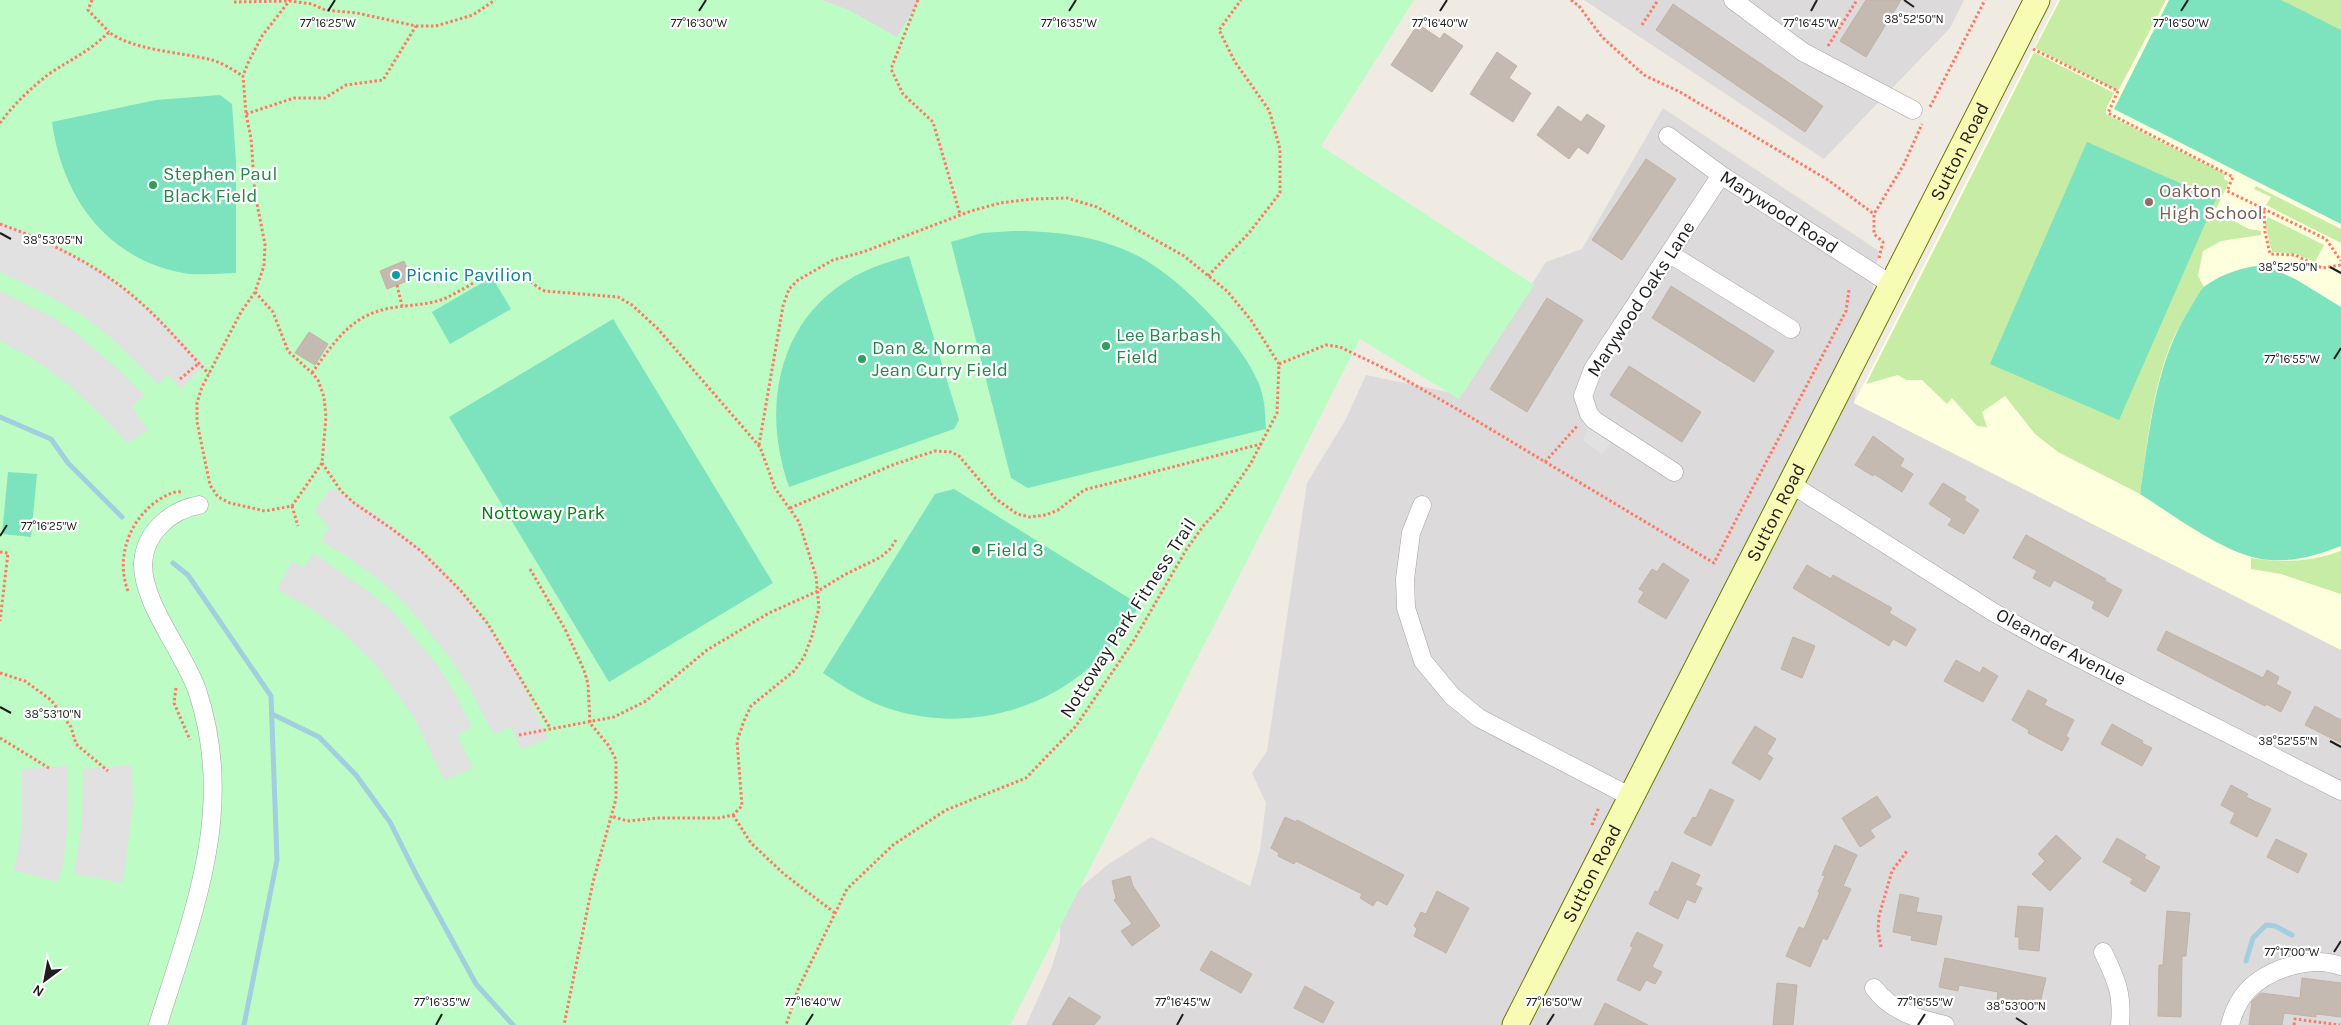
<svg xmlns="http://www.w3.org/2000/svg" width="2341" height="1025" font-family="Karla,sans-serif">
<rect width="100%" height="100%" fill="#efebe3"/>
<g fill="#dcdada">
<polygon points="805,0 943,0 907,62"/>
<polygon points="1584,0 1964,0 1950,28 1824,159"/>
<polygon points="1663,108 1879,251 1854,403 2341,650 2341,1025 1026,1025 1051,969 1060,941 1060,905 1106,866 1151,837 1250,886 1260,850 1266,803 1252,773 1267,751 1307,483 1346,419 1366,375 1462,395 1546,262 1582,249"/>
</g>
<polygon fill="#feffdc" points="2058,0 2341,0 2341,650 1854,403"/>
<g fill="#c6eca6">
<polygon points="2060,0 2166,0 2118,91 2035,48"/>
<polygon points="2280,0 2341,0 2341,31"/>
<path d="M2034 52 2114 93 2106 109V114L2225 174 2224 179 2229 182 2215 211 2249 229 2261 231V235L2221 241 2203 251 2198 276 2204 287C2190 308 2175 330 2167 354 2151 399 2147 448 2140 494L2058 452 2035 434 2005 396 1982 412 1987 427 1977 426 1952 398 1947 404 1922 380H1906L1898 375 1866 384Z"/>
<polygon points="2256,186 2341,229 2341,243 2266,205 2271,197 2254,189"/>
<polygon points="2268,217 2324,245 2315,262 2296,254 2272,252 2265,224"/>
<path d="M2341 551V594L2281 574 2251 569V558C2283 563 2310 562 2341 551Z"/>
</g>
<polygon fill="#bdfcc4" points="0,0 822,0 849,10 897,37 919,0 1414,0 1321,146 1534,285 1459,399 1360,339 1010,1025 0,1025"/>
<g fill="#7de2be">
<polygon points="2169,0 2281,0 2341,30 2341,224 2114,109"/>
<path d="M220 95 232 104 236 162V273C219 273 200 276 183 273 105 258 62 196 52 122L156 100Z"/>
<polygon points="2087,142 2216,199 2119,420 1990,364"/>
<path d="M1013 231C1056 231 1099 236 1138 256 1179 277 1242 341 1259 384 1265 399 1265 413 1266 429L1028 488 1011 478 951 242 982 233Z"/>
<path d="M909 256 959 420 954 429 789 487C761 408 777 319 855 276 872 267 890 261 909 256Z"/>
<path d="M2265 265 2297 280 2341 307V546C2318 555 2294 562 2270 560 2229 558 2175 516 2140 494 2150 429 2155 361 2192 305 2196 299 2200 290 2205 286 2223 273 2243 267 2265 265Z"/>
<polygon points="492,277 511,309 450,344 432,312"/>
<polygon points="613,319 773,583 609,682 449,417"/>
<polygon points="8,472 37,474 31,537 2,534"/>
<path d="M954 489 1140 605C1125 627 1111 649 1090 667 1033 717 951 733 879 705 859 697 841 685 823 673L935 494Z"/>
</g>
<g fill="#e1e1e1">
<polygon points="0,223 32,234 64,250 112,279 165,324 205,366 180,389 169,375 158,384 109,336 85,317 42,292 0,272"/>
<polygon points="0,291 56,319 75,332 120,371 144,395 132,407 148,430 127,443 105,419 68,384 32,358 0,341"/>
<polygon points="1588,428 1611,443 1602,454 1583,440"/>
<polygon points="331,488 374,513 410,540 439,566 464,594 512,661 548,739 521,749 511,727 493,734 469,687 449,657 403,601 378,579 345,555 321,541 329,528 315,510"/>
<polygon points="313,553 368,591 392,611 438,666 456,695 472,727 457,735 473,768 444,780 415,719 377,666 339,629 310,608 277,589 292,561 304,568"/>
<polygon points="132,765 133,804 123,883 74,874 82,822 83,769"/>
<polygon points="68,766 68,826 63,865 57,882 13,870 18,854 22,822 22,769"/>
</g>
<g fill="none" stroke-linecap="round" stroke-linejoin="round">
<g stroke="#a1cfdf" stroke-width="5">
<polyline points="0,417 51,439 68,463 122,517"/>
<polyline points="173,563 188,575 271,696 277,860 244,1025"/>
<polyline points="272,714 319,737 356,775 390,822 417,876 476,984 513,1025"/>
<polyline points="2246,961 2253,938 2266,925 2275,926 2292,935"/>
</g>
</g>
<g fill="#c4bab2" stroke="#c1b2a5">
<polygon points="1866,0 1901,0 1866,57 1840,41"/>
<polygon points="1673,4 1823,106 1805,132 1656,30"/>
<polygon points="1418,24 1440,39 1444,33 1463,46 1432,92 1391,65"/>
<polygon points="1497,52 1517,66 1509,78 1531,93 1513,122 1470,94"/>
<polygon points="1558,106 1581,122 1587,114 1605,126 1588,154 1578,147 1569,159 1537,135"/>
<polygon points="1646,159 1676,179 1622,260 1592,240"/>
<polygon points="404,261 412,279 387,289 380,271"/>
<polygon points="1671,286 1774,351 1754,382 1652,318"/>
<polygon points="1547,298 1583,320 1527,412 1490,389"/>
<polygon points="309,332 328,344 315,365 295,353"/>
<polygon points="1629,366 1701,412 1682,442 1610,395"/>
<polygon points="1873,436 1904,459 1900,466 1913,474 1902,492 1874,474 1873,476 1855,465"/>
<polygon points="1943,483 1966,497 1964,500 1979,510 1964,534 1948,525 1952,519 1929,504"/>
<polygon points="2026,535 2106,579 2105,581 2122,590 2108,617 2092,608 2095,602 2054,580 2050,587 2033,578 2037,571 2013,558"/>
<polygon points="1663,563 1689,580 1666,619 1638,602 1644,592 1639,589 1652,569 1657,572"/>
<polygon points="1807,565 1831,579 1833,575 1892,608 1889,613 1916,629 1906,646 1893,639 1889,646 1793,588"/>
<polygon points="2166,631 2263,678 2267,670 2279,677 2276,684 2291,692 2281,712 2266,704 2265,706 2157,650"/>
<polygon points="1793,637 1815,646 1802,678 1781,669"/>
<polygon points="1956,660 1980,673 1983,667 1998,676 1983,702 1944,681"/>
<polygon points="2028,690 2047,700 2044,705 2074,720 2066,736 2069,738 2062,751 2028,733 2029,730 2012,720"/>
<polygon points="2315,706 2341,720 2341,743 2305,725"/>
<polygon points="2112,724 2143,741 2142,743 2152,748 2142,766 2101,744"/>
<polygon points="1755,726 1776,739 1767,754 1773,758 1760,780 1732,763"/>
<polygon points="2231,785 2248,794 2246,797 2271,809 2257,837 2230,823 2235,813 2221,805"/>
<polygon points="1710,789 1734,800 1711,846 1684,833 1693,817 1696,818"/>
<polygon points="1877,796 1891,817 1870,830 1875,837 1860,847 1842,818"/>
<polygon points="1285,817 1296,822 1297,820 1404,875 1387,905 1377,900 1373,906 1360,898 1362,894 1296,861 1294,864 1278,856 1279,853 1271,848"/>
<polygon points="2056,835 2081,858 2050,891 2032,874 2045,861 2038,854"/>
<polygon points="2117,838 2146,855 2144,858 2160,867 2145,892 2130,883 2133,879 2103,862"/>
<polygon points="2276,839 2307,854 2298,873 2267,857"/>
<polygon points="1835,845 1857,855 1843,886 1851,889 1827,940 1823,938 1810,967 1786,956 1799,927 1804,929 1820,892 1818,892 1825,876 1822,875"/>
<polygon points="1672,862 1700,875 1695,885 1702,888 1695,903 1687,899 1678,919 1649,904 1655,891 1658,892"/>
<polygon points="1130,876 1133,886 1160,926 1132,946 1121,931 1132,924 1114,900 1116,898 1112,881"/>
<polygon points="1437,891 1469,908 1446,953 1414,936 1417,929 1414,926 1421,912 1426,914"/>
<polygon points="1900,894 1919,898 1916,912 1942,916 1936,945 1911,940 1912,936 1893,932"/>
<polygon points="2018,906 2043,908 2039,951 2019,949 2019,937 2015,937"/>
<polygon points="2167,911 2190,913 2186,956 2182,956 2181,1017 2158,1016 2159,965 2163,965"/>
<polygon points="1637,932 1663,945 1652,967 1662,972 1655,984 1646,980 1640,991 1617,980 1633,947 1630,946"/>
<polygon points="1211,951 1252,974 1241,993 1200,970"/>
<polygon points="1945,958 2046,978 2040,1003 2020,998 2018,1005 1997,1000 1998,992 1959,985 1958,991 1939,987"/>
<polygon points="2302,978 2341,983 2341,1017 2316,1014 2316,1017 2284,1013 2282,1025 2249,1025 2252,1001 2261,993 2300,998"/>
<polygon points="1777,983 1797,985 1793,1025 1773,1025"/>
<polygon points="1305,986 1334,1002 1323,1023 1294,1008"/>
<polygon points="1069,997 1101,1017 1094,1025 1052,1025"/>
<polygon points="1605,1003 1648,1025 1594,1025"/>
</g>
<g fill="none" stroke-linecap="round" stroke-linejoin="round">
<defs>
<g id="street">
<polyline points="1733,0 1803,52 1913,110"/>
<polyline points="1668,136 1721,175 1892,285"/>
<polyline points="1670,254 1791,329"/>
<polyline points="1674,472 1594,420 1589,414 1583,396 1593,369 1721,175"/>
<polyline points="1791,484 1993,612 2047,642 2341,791"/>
<polyline points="1422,505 1411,533 1405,579 1406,608 1423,661 1452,696 1479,718 1631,797"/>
<path d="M2103 952C2116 979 2123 994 2120 1025"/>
<path d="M1874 988C1892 1012 1918 1019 1945 1025"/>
<path d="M158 1025C193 913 237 809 197 690 183 651 142 603 143 563 145 532 171 510 199 505"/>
<path d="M2230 1025C2233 1013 2239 1000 2247 991 2269 968 2312 955 2341 966"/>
</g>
<g id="secondary">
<path id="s1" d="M1515 1025 2037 0"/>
</g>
</defs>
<use href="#street" stroke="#a4a4a4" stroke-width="19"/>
<use href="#secondary" stroke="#687900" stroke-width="27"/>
<g stroke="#ff7964" stroke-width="3" stroke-dasharray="2.5 2.5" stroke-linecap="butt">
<polyline points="92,0 88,10 109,32"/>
<polyline points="918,0 891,69 903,94 933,122 960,214"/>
<polyline points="1571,0 1579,6 1602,37 1644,75 1680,92 1828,180 1874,214"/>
<polyline points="234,2 290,1 312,4 325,10 357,13 416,26 436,26 473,15 495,0"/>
<polyline points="1642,25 1658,0"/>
<polyline points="1828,46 1857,0"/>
<polyline points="2033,49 2118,91 2108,113 2233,177 2227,191 2326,239 2341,261"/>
<polyline points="1930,107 1985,0"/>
<polyline points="246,114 294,98 325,98 346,85 383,80 416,26"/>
<path d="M0 123C13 105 32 87 49 74 71 59 89 52 109 32 134 51 182 52 212 60 223 63 233 70 243 76"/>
<polyline points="2264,211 2265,232 2270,254 2295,255 2322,268 2341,265"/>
<path d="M0 224C50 242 100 266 140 302 165 324 186 350 209 374"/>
<polyline points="1879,258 1883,242 1874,234 1874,214 1904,164 1922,124"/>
<polyline points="1208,276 1249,233 1280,193 1280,149 1269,110 1235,62 1219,30 1241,0"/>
<polyline points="397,285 402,306"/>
<polyline points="255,292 273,312 288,351 312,373 318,380 324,397 326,417 322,463 292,506 265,511 230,503 218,497 210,485 197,422 197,403 202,387 241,312 255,292 264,266 265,244 255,194 251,138 246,114 243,76 248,63 262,36 290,0"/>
<path d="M1279 364 1326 345 1340 347 1392 372 1462 412 1714 563C1757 478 1802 395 1846 311L1849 290"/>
<path d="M312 373C327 352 342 329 364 317 392 302 419 309 446 298 466 289 494 266 517 273 528 276 534 287 545 291L618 297 632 305 658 329 760 447 775 488 799 522 816 576 819 608 812 636 804 657 794 671 751 706 744 721 737 741 742 806 733 815 719 818H657L627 821 611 816"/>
<polyline points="180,379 199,363"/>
<polyline points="759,445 783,306 789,289 798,280 833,260 863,252 971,211 1000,203 1032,199 1067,198 1097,207 1184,256 1227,291 1251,320 1279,364 1277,413 1251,463 1221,507 1204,525 1186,550 1134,640 1076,726 1026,778 946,810 893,845 847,889 799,987 786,1025"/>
<polyline points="1545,462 1578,425"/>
<polyline points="322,463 341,491 354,503 392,529 421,551 461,591 488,624 550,728"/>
<polyline points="292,506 298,526"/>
<polyline points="790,508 895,464 935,451 951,452 959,456 995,498 1017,514 1030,517 1046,515 1058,510 1084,490 1261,444"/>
<polyline points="0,552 8,553 0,621"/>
<polyline points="530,569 565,629 584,670 588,684 590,723 609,746 616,760 616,799 593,882 564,1025"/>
<path d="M128 591C115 557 130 518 160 499 167 495 173 491 181 492"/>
<polyline points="0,673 25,681 51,700 71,727 76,744 108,771"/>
<polyline points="176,688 174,703 190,740"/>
<polyline points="519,735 614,717 646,701 707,650 769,613 818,591 844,575 881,557 890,549 896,540"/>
<polyline points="0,738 49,768"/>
<polyline points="733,815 751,843 784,874 835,913"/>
<polyline points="1592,825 1599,807"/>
<polyline points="1881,947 1878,930 1879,916 1892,871 1907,851"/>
<polyline points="2294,1025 2295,1019 2340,1025"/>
</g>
<use href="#street" stroke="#fff" stroke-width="18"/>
<use href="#secondary" stroke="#f6fcb4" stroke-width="25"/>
</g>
<path fill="none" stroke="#1d1d1d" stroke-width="2" d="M1904 0 1914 7M328 11 335 0M699 11 706 0M1069 11 1076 0M1440 11 1447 0M1811 11 1817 0M2181 11 2188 0M0 233 11 239M2330 267 2341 273M2334 359 2341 348M0 536 7 525M0 707 11 713M2330 741 2341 747M2334 952 2341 941M2016 1018 2027 1025M436 1025 442 1014M806 1025 813 1014M1177 1025 1183 1014M1547 1025 1554 1014M1918 1025 1925 1014"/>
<g fill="#2e9e5b" stroke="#fff" stroke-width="2">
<circle cx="153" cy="185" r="5"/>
<circle cx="1106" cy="346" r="5"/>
<circle cx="862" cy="359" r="5"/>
<circle cx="976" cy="550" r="5"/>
</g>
<circle fill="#8d6e63" stroke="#fff" stroke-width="2" cx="2149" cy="202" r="5"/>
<circle fill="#0f9aa8" stroke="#fff" stroke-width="2" cx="396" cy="275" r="5"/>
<g text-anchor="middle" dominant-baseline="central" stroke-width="4.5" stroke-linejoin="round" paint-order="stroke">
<g font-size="19" fill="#1d1d1d" stroke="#fff">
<text stroke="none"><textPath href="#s1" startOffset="980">Sutton Road</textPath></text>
<text transform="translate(1779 212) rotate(33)">Marywood Road</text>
<text transform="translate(1641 299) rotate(-57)">Marywood Oaks Lane</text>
<text stroke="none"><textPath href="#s1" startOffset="575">Sutton Road</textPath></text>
<text transform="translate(1128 618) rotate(-57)">Nottoway Park Fitness Trail</text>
<text transform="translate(2061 647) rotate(28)">Oleander Avenue</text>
<text stroke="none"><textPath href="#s1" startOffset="170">Sutton Road</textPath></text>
</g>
<g font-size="19" fill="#27864d" stroke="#fff" text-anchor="start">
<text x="163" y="174">Stephen Paul<tspan x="163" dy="22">Black Field</tspan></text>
<text x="1116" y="335">Lee Barbash<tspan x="1116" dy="22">Field</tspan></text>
<text x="872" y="348">Dan &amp; Norma<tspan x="872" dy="22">Jean Curry Field</tspan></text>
<text x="986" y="550">Field 3</text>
</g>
<g font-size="19" fill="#785e54" stroke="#fff" text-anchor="start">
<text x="2159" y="191">Oakton<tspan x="2159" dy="22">High School</tspan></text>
</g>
<g font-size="19" fill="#0d838f" stroke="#fff" text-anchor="start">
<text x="406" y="275">Picnic Pavilion</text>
</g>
<g font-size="19" fill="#078015" stroke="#fff">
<text x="543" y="513">Nottoway Park</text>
</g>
</g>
<g font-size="12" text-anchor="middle" fill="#1d1d1d" stroke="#fff" stroke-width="4.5" stroke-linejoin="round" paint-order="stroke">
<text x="1914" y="23">38°52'50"N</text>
<text x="328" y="27">77°16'25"W</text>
<text x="699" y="27">77°16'30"W</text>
<text x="1069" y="27">77°16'35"W</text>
<text x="1440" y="27">77°16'40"W</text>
<text x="1811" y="27">77°16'45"W</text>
<text x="2181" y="27">77°16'50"W</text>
<text x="53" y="244">38°53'05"N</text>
<text x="2288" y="271">38°52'50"N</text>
<text x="2292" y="363">77°16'55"W</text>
<text x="49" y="530">77°16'25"W</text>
<text x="53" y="718">38°53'10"N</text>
<text x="2288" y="745">38°52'55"N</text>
<text x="2292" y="956">77°17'00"W</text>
<text x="442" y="1006">77°16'35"W</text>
<text x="813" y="1006">77°16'40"W</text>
<text x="1183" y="1006">77°16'45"W</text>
<text x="1554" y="1006">77°16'50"W</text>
<text x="1925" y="1006">77°16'55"W</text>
<text x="2016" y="1010">38°53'00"N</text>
</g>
<g transform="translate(45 980) rotate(212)" stroke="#ffffff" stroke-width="4" paint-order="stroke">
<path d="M0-4L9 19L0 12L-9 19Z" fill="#1d1d1d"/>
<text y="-8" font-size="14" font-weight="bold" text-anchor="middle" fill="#1d1d1d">N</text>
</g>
</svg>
